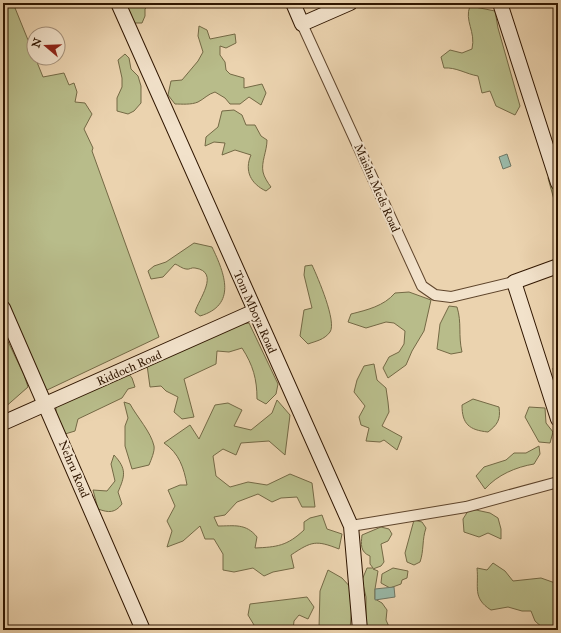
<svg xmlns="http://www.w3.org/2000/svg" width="561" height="633" font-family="'IM FELL Great Primer',serif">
<rect width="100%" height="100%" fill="#ebd3af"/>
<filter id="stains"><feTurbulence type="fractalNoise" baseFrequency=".005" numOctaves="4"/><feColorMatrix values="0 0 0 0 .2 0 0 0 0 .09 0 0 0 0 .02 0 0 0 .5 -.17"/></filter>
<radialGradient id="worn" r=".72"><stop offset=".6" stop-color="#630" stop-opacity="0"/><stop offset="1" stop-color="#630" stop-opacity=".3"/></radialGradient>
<g fill="#b8bc8a" stroke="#746945">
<polygon points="3,3 13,3 43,77 64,73 69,85 74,83 77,92 75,102 85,103 92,114 84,129 93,148 92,151 159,337 45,391 3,294"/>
<polygon points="123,3 150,3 145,9 145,16 142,23 134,23"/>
<path d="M470 6 495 11 498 28 520 106 515 115 496 106 490 91 482 93 478 76C466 74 456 67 444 68L441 57 450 50 462 53 472 49C476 31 464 21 470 6Z"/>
<path d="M199 26 207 30 210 39 235 34 236 43 226 48 220 46V55L225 62 226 70 230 74 244 78V88L262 84 266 93 261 105 249 97 240 104H230L225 98 215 92C208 94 204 99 198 102 191 105 182 104 175 104L168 95 171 81 182 80 198 61 203 52 198 36Z"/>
<polygon points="125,54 129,58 131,69 138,76 141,86 141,103 134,111 128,114 117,111 117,98 122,87 122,78 118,60"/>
<path d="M234 110 242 115 246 125H255L261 136 267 140C267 151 261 162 263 172 264 177 268 183 271 187L266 191C251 184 244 171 251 155L235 150 222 155 225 143 214 142 205 146 206 137 218 127 222 111Z"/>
<polygon points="558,160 558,214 548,178"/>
<path d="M194 243 212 247C225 274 237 305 200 316L195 312C198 300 221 272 195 268 192 267 189 270 186 269 183 269 178 265 175 264L163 277 151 279 148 271 154 266 166 262Z"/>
<path d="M312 265C318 278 337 322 330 332 324 340 316 341 308 344L300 336 304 310 312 308 304 275 305 266Z"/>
<path d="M409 292 431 300 424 331 412 351 406 365 388 378 383 368 389 357 399 352 404 344 405 331 394 323 386 322 366 328 348 322 351 314C367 310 384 306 395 293Z"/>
<path d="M449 306 457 307C462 323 458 335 462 352L451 354 437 349 440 324Z"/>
<path d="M249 323 278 384 276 394 266 404 257 399C257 379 253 365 242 348L229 352 217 351 216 364 184 379 194 417 182 419 174 412 178 397 166 391 161 386 150 387 147 365 234 325Z"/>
<polygon points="3,331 24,375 28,387 3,409 3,389 7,387 3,372"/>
<polygon points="374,364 377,380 386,388 388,402 389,412 382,426 402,437 397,450 384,440 380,442 366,441 369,428 361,425 359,417 365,406 354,392 357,380 364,366"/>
<polygon points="558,365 558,409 553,368"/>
<polygon points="127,372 132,378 135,387 128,389 122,398 78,419 75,431 65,434 56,414 56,405"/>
<path d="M473 399 499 407C501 420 497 425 488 432 469 430 462 424 462 405Z"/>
<path d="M277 400 290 415 285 455 269 441 241 443 236 455 223 449 213 456 216 476 230 487 248 482 267 485 290 474 312 483 315 507H302L297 497 281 498 272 502 258 494 237 502 225 515 214 517 218 526C234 526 246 523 257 537L255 548C277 547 287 546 304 530V522L310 518 322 515 327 529 342 534 339 549C316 540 312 541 291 555L294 568 273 572 264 576 253 568 234 572 223 570V554L214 539H205L200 526 183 541 167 547 172 531 167 521 175 506 168 490 180 485H187C184 468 179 453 164 443L190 425 199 439 215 405 228 403 242 410 234 426 251 430 272 413Z"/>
<path d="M124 402 130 404C137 417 151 432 154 446 155 451 151 460 149 465L132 469 125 446V426L128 418Z"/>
<polygon points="529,407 545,408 546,423 553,432 550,443 539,442 525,417"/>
<path d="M539 446 540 454 534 464C516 467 497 475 485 489L476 476 484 467 506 460 514 453H526Z"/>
<path d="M114 455C127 469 125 476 118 492L122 504C115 513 109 513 98 509L93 490 107 491 115 481 111 464Z"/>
<polygon points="476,510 490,513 498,518 501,529 501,539 488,533 479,537 464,532 463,519 468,511"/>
<path d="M414 520 422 522 426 528C422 539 424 551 420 562L414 565 407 562 405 553Z"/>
<path d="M381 527 389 529 392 534 388 541 381 544 384 562 381 566 373 569 378 571 375 589V599L382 603 387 610 386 620 390 629 366 630V597L362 580 367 568H373L370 564V556C360 552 361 544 362 535Z"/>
<path d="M493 563 505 571 513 581 541 578 558 584V619L553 626 544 629 535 621 531 611H522L508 607 491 610C472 598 479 587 477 568L487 570Z"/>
<polygon points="393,568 408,571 407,578 402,580 401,584 390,588 381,583 382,574"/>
<polygon points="328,570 342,578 353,590 350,630 320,630 319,628 320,591"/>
<polygon points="307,597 314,607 308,619 299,615 294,621 293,630 257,630 248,615 250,604"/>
</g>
<g fill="#99b8a7" stroke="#6f7764">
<polygon points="507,154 511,166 503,169 499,157"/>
<polygon points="394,587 395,597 375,600 375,589"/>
</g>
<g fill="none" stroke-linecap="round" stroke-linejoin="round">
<defs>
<g id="street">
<polyline points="302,24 422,286 435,295 451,297 514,282"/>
<polyline points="351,526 466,507 558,482"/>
</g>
<g id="secondary">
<polyline points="118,3 351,526 360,630"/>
<polyline points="293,3 302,24 350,3"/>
<polyline points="500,3 558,183"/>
<polyline points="558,266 514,282 558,419"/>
<polyline points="3,308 143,630"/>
<polyline points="3,423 255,311"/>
</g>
</defs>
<use href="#street" stroke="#5f452c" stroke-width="12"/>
<use href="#secondary" stroke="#301600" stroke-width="16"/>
<use href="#street" stroke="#f2e2cb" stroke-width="10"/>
<use href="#secondary" stroke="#f2e2cb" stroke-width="14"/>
</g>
<g text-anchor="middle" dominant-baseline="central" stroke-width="4" stroke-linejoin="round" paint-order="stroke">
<g font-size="12" fill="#301600" stroke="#f2e2cb">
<text transform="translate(377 188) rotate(66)">Maisha Meds Road</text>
<text transform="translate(255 312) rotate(66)">Tom Mboya Road</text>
<text transform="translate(129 368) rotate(-24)">Riddoch Road</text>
<text transform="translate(74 469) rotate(67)">Nehru Road</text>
</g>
</g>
<rect width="561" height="633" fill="none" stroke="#ebd3af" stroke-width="16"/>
<rect x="4" y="4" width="553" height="625" fill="none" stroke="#301600" stroke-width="2"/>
<rect x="8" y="8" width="545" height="617" fill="none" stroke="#301600"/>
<g transform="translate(46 46) rotate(289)"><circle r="19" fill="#f2e2cb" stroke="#a4907a"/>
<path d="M0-3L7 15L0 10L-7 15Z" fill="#8f2418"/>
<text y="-6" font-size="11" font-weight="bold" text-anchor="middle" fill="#301600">N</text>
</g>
<rect width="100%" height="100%" filter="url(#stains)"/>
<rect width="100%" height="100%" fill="url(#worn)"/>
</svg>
